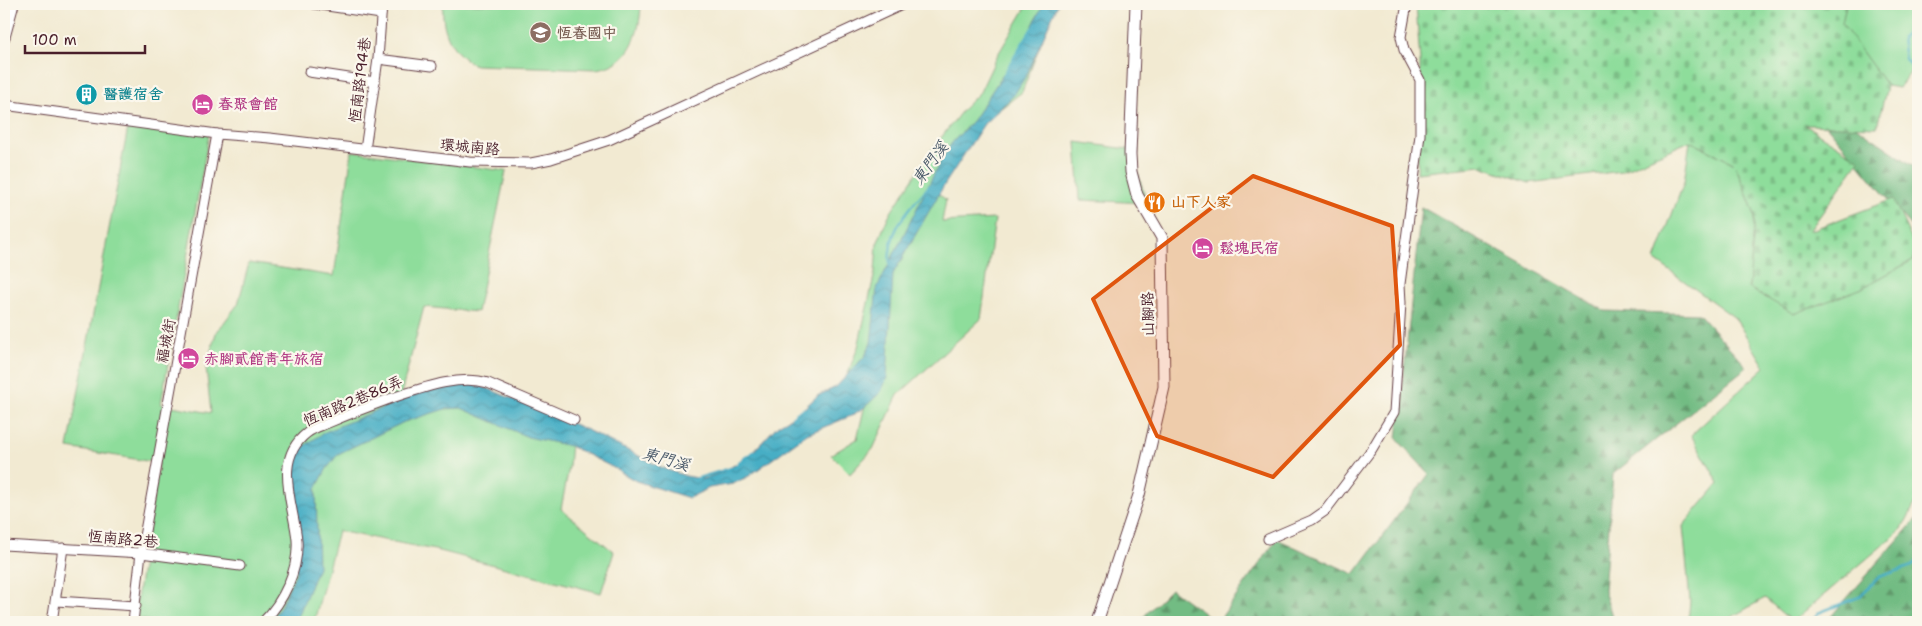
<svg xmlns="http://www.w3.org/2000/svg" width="1922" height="626" font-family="'Shantell Sans','LXGW WenKai TC',sans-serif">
<defs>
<pattern id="forest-firs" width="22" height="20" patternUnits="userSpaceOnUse" patternTransform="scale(1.25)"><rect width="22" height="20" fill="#72bc83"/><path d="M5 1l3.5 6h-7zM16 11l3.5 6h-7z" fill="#60986b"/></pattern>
<pattern id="cemetery-stones" width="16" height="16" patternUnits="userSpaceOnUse" patternTransform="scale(1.25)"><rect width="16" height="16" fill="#8edd9b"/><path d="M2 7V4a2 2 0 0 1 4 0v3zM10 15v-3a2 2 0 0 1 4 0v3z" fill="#7cbd86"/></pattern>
<pattern id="water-waves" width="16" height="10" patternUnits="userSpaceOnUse" patternTransform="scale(1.25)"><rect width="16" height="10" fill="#46aec5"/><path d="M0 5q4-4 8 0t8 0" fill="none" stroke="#3c8da0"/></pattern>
</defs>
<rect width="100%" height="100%" fill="#fbf7ec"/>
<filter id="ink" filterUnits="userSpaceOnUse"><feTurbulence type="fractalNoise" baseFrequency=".02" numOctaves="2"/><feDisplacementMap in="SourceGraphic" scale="10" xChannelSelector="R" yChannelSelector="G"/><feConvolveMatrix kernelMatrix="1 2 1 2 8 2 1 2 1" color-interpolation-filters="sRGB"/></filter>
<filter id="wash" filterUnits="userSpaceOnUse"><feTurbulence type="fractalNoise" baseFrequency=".0096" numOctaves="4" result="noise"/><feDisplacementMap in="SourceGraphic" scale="20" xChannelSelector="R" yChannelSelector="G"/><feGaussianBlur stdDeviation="1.12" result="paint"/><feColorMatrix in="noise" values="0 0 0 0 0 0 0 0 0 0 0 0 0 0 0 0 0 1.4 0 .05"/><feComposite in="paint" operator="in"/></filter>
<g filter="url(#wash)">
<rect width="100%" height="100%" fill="#f2ead2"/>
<g fill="#8edd9b" stroke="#6c7e63">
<path d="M443 4H641C640 35 630 65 596 69L475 65C451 53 441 30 443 4Z"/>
<polygon points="1028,4 1056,4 1022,92 990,117 929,186 946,200 942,222 995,219 981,319 898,395 873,449 850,474 831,455 857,439 868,392 846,378 858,347 875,272 877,244 888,217 930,152 964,108 980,92 997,56"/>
<polygon points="1846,4 1918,4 1918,62 1899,88 1887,86 1841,24"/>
<polygon points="129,122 209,134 161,404 211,413 206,367 216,333 238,304 249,263 334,276 352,151 506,171 477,312 424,307 396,413 436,397 572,430 569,467 561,509 614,552 601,593 440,551 338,531 314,622 153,622 134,617 159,463 68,448"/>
<polygon points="1690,141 1735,164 1755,215 1749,288 1860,289 1918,257 1918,498 1902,529 1792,622 1765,598 1723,622 1688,622 1690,601 1683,526 1719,483 1691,435 1765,367 1735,318 1655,260 1684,182"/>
<polygon points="1076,142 1135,150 1136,166 1147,203 1080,200"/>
</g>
<g fill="url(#forest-firs)" stroke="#5e6e57">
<polygon points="1790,82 1918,169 1918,235"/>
<polygon points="1421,207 1605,311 1699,314 1747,367 1613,474 1604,591 1614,622 1218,622 1277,539 1354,574 1429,474 1397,439"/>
<polygon points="1918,517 1918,622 1826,622"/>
<polygon points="1171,589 1216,622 1138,622"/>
</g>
<polygon fill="url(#cemetery-stones)" stroke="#6c7e63" points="1416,4 1846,4 1842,24 1887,86 1877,127 1805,125 1860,160 1809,231 1893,199 1918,253 1918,257 1860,289 1794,314 1749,288 1755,215 1735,164 1690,141 1621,171 1529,183 1481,166 1417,173 1420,116 1420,62"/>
<polygon fill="url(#water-waves)" stroke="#486678" points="1043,4 1058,4 1027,74 1014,95 984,124 943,187 893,274 887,378 881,392 865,407 851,416 807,434 749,476 733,484 709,488 689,498 636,481 612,467 570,446 528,437 461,408 445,409 404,422 338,454 326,470 316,489 318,567 296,622 270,622 279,609 296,573 291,471 295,458 301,448 325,432 423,391 444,386 473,384 489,389 585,429 665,469 686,476 703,479 723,472 749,456 778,425 799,413 817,396 836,387 865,356 871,343 877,288 937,168 951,144 973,120 1027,38"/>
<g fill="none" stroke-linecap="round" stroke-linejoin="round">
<g stroke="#46aec5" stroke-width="2.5">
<polyline points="1918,19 1902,38 1905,59 1918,73"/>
<polyline points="1004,74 1032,28"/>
<path d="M890 266C886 231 908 210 929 186"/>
<polyline points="792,417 802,409 804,409"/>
<polyline points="739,462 753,452"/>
<polyline points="695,479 731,468"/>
<polyline points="1812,622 1818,613 1859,597 1879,577 1912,566 1918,561"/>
</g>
</g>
</g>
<g filter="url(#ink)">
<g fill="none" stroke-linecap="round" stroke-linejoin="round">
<defs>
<g id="minor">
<polyline points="314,4 381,14"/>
<polyline points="378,59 432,66"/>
<polyline points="309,72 375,82"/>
<polyline points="4,105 217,134 270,138 470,162 531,163 551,159 609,140 904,4"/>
<polyline points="365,150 378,59 382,4"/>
<polyline points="1268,539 1312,520 1325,511 1372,449 1394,412 1401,303 1400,284 1420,135 1420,80 1404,50 1401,37 1407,4"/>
<polyline points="4,545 141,553 240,566"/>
<polyline points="56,601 136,606"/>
<polyline points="52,622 63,548"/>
<polyline points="133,622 141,553 217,134"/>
<path d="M263 622C283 602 299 570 297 540 294 505 272 460 307 433 313 428 321 426 328 423 349 414 370 406 392 398 420 389 459 374 488 383L574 420"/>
</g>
<g id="tertiary">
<polyline points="4,37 13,4"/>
<polyline points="1097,622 1139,495 1164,387 1162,238 1137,195 1131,172 1130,154 1136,4"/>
</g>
</defs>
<use href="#minor" stroke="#633d44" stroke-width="11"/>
<use href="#tertiary" stroke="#633d44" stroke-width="13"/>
<use href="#minor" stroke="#fff" stroke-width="9"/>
<use href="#tertiary" stroke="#fff" stroke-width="11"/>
</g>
</g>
<path fill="#e0560e" fill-opacity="0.2" stroke="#e0560e" stroke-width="4" stroke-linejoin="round" d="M1253 176 1392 226 1400 345 1273 477 1157 436 1093 299Z"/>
<defs>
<symbol id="school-disc" viewBox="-11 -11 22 22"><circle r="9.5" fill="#8d6e63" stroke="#fbf7ec"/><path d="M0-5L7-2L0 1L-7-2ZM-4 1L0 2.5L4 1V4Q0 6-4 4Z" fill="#fff"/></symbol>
<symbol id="building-disc" viewBox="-11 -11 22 22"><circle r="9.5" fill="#0f9aa8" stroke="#fbf7ec"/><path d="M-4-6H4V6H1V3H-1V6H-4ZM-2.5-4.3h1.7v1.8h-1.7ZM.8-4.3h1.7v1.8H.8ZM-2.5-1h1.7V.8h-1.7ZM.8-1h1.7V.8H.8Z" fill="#fff"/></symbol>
<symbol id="hotel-disc" viewBox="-11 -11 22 22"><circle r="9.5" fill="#d1479c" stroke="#fbf7ec"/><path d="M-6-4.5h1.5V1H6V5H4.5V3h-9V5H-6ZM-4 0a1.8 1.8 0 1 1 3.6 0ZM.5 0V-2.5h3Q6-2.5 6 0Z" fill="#fff"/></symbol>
<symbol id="restaurant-disc" viewBox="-11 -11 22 22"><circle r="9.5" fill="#e8710a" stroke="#fbf7ec"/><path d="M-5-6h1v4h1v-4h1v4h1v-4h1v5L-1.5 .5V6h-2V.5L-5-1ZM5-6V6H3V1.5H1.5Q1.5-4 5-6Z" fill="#fff"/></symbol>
</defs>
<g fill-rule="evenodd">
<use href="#school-disc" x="528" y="20" width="25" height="25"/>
<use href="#building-disc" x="74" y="82" width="25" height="25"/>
<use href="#hotel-disc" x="190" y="92" width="25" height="25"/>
<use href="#restaurant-disc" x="1142" y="190" width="25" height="25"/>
<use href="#hotel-disc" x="1190" y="236" width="25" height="25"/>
<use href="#hotel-disc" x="176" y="346" width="25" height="25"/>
</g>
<g text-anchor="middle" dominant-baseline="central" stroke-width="4.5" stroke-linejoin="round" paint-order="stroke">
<g font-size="15" font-weight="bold" fill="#785e54" stroke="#fbf7ec" text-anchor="start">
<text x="557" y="33">恆春國中</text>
</g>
<g font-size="15" fill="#4a1f2b" stroke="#fbf7ec">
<text transform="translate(360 80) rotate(-83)">恆南路194巷</text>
<text transform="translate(470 147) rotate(5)">環城南路</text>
<text transform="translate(1148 314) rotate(-91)">山腳路</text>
<text transform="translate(166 341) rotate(-79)">福城街</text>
<text transform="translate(353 401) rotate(-23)">恆南路2巷86弄</text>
<text transform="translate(123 539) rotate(5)">恆南路2巷</text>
</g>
<g font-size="15" font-weight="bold" fill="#0d838f" stroke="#fbf7ec" text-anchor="start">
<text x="103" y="94">醫護宿舍</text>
</g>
<g font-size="15" font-weight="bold" fill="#b23c85" stroke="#fbf7ec" text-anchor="start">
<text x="218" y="104">春聚會館</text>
<text x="1219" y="248">鬆塊民宿</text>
<text x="204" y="359">赤腳貳館青年旅宿</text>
</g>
<g font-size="15" font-weight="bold" fill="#c56008" stroke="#fbf7ec" text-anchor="start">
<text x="1171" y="202">山下人家</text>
</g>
<g font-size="16" font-style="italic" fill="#485869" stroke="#fbf7ec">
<text transform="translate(930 163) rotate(-54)">東門溪</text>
<text transform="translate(666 459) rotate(16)">東門溪</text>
</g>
</g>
<rect width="1922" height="626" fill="none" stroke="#fbf7ec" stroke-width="20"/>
<path d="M25 45v8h120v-8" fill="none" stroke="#4a1f2b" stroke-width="2.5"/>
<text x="32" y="45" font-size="15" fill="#4a1f2b" stroke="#fbf7ec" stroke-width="4" paint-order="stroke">100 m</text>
</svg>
